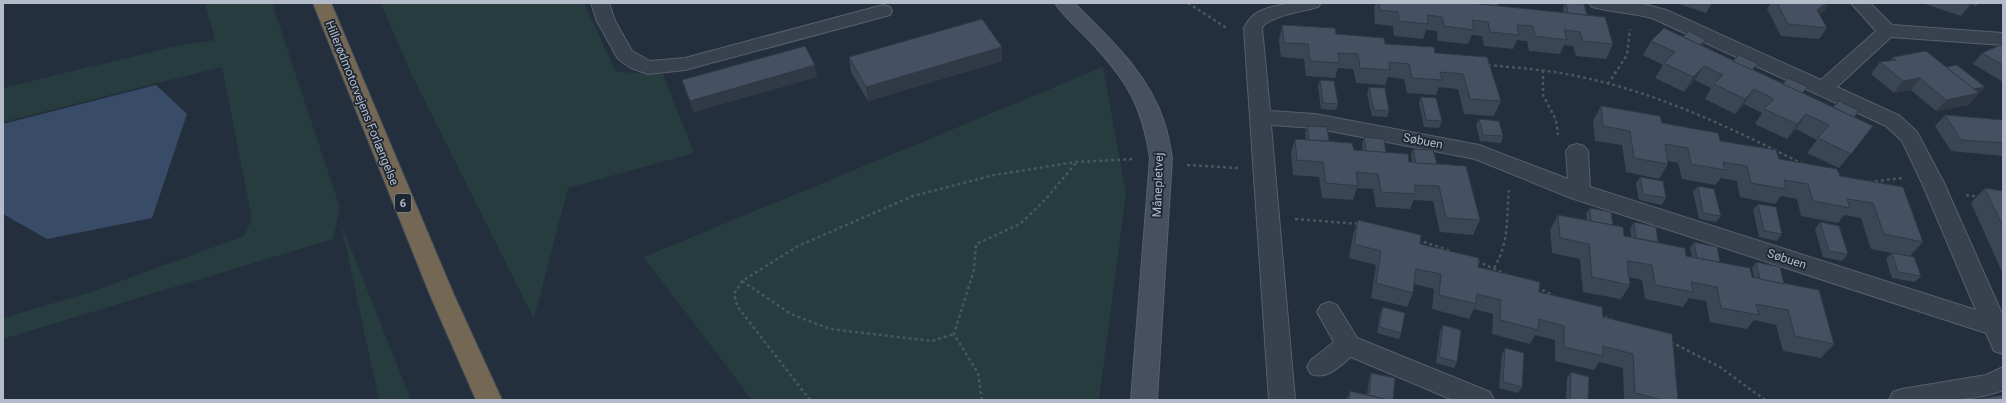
<svg xmlns="http://www.w3.org/2000/svg" width="2006" height="403" font-family="Roboto,sans-serif">
<rect width="100%" height="100%" fill="#242f3e"/>
<g fill="#263c3f">
<polygon points="205,3 272,3 340,208 333,239 3,339 3,318 91,292 244,236 252,219 222,67 3,122 3,88 172,47 215,40"/>
<polygon points="381,3 584,3 616,72 663,74 694,153 568,188 534,319 409,69"/>
<polygon points="1103,67 1126,194 1099,400 752,400 644,257"/>
<polygon points="341,224 411,400 379,400"/>
</g>
<polygon fill="#394c67" points="156,85 187,114 152,218 47,239 3,214 3,124"/>
<g fill="none" stroke-linecap="round" stroke-linejoin="round">
<defs>
<g id="street">
<polygon points="591,3 609,3 615,21 632,51 650,61 685,58 883,5 890,7 892,11 890,15 685,70 648,74 631,68 618,59 597,21"/>
<path d="M1290 3H1321L1318 7C1305 11 1268 16 1262 28L1270 111 1315 114 1479 145 1568 179 1566 151 1570 146 1577 144 1584 146 1588 151 1590 187 1976 310 1922 183 1902 141 1886 126 1652 18C1632 13 1612 12 1592 7L1589 3H1640L1666 10 1821 80 1876 31 1851 3H1870L1892 25 2003 33V45L1891 37 1837 87 1900 116 1917 132 1944 183 2003 316V354L1994 351 1986 333 1571 198 1475 159 1315 128 1271 125 1295 400H1269L1244 28C1254 7 1270 8 1290 3Z"/>
<path d="M1329 302 1337 305 1357 338 1490 392 1494 400H1453L1351 357C1338 367 1328 380 1311 374L1307 367 1311 360 1334 342 1317 312 1321 305Z"/>
<path d="M2003 367V390C1973 403 1922 400 1889 400L1893 392 1902 389 1986 375Z"/>
</g>
<path id="secondary" d="M1055 3H1074C1109 38 1148 73 1164 122 1168 133 1170 146 1172 158L1157 400H1131L1150 158C1142 105 1127 80 1090 41 1079 29 1064 17 1055 3Z"/>
<polygon id="highway" points="313,3 331,3 454,295 502,400 476,400 430,295"/>
</defs>
<use href="#street" stroke="#565f6c" stroke-width="2"/>
<use href="#secondary" stroke="#565f6c" stroke-width="2"/>
<use href="#highway" stroke="#434c59" stroke-width="2"/>
<g stroke="#44595c" stroke-width="2.5" stroke-dasharray="3 3" stroke-linecap="butt">
<polyline points="1188,3 1228,29"/>
<path d="M1488 65C1519 68 1550 70 1581 77 1658 93 1731 128 1801 163"/>
<polyline points="1543,70 1543,95 1556,120 1558,135"/>
<polyline points="1608,84 1627,55 1630,29"/>
<polyline points="1187,165 1238,168"/>
<polyline points="1869,182 1902,178"/>
<polyline points="1966,195 1980,197"/>
<polyline points="1295,219 1360,224"/>
<polyline points="1418,240 1450,251"/>
<polyline points="1477,261 1507,275"/>
<path d="M1494 268C1510 241 1506 219 1509 190"/>
<polyline points="742,281 791,314 830,329 932,341 954,334"/>
<polyline points="1537,287 1556,297"/>
<polyline points="1599,315 1613,320"/>
<polyline points="1671,342 1720,367 1765,400"/>
<polyline points="810,400 737,306 734,294 742,281 798,246 913,196 994,175 1076,162 1135,159"/>
<polyline points="982,400 978,373 954,334 974,270 976,244 1020,224 1045,200 1076,163"/>
</g>
<use href="#street" fill="#38414e" fill-rule="evenodd"/>
<use href="#secondary" fill="#465061" fill-rule="evenodd"/>
<use href="#highway" fill="#746855" fill-rule="evenodd"/>
</g>
<g fill="#3b4654">
<polygon points="1376,3 1476,4 1476,3 1497,3 1498,6 1564,13 1563,8 1565,3 1579,3 1587,15 1613,44 1606,59 1576,56 1573,46 1564,45 1560,54 1529,51 1527,41 1517,40 1513,49 1484,46 1482,36 1472,35 1468,44 1438,41 1437,31 1426,30 1423,39 1394,36 1393,26 1375,24 1374,8"/>
<polygon points="1676,3 1712,3 1706,13"/>
<polygon points="1771,3 1829,3 1824,11 1819,14 1827,28 1819,39 1781,36 1767,9"/>
<polygon points="1922,3 1979,3 1976,6 1971,4 1961,16"/>
<polygon points="1282,25 1435,53 1501,101 1494,116 1464,114 1458,89 1439,87 1436,95 1407,93 1404,79 1388,77 1385,85 1356,83 1353,69 1338,68 1335,78 1306,76 1304,59 1281,57 1279,40"/>
<polygon points="1651,41 1703,46 1873,126 1839,168 1807,153 1817,140 1796,129 1787,139 1755,124 1762,113 1744,104 1735,114 1705,99 1711,88 1695,80 1684,92 1655,78 1663,65 1643,55"/>
<polygon points="2003,44 2003,82 1973,64 1982,53"/>
<polygon points="849,57 1002,61 868,101 851,72"/>
<polygon points="1893,57 1980,93 1978,94 1969,105 1936,111 1911,90 1894,93 1871,74 1880,62 1890,61"/>
<polygon points="817,77 694,112 686,92 682,80"/>
<polygon points="1320,80 1338,104 1336,110 1321,109 1318,86"/>
<polygon points="1369,87 1389,111 1387,117 1372,116 1367,93"/>
<polygon points="1421,97 1442,121 1439,128 1424,127 1419,103"/>
<polygon points="1601,106 1662,123 1779,159 1840,176 1923,242 1910,256 1921,276 1915,282 1892,278 1886,259 1892,253 1871,249 1861,218 1844,215 1838,223 1801,216 1797,199 1781,196 1775,204 1740,197 1737,181 1721,178 1715,185 1682,179 1678,163 1668,161 1668,164 1659,179 1626,172 1622,145 1595,141 1593,121"/>
<polygon points="1945,115 2003,120 2003,156 1951,151 1935,126"/>
<polygon points="1479,119 1503,136 1501,143 1480,141 1476,125"/>
<polygon points="1307,126 1329,141 1354,150 1363,151 1362,144 1364,137 1386,153 1409,162 1412,162 1411,155 1413,149 1437,164 1480,220 1473,235 1440,232 1433,201 1414,200 1410,209 1376,207 1373,189 1357,188 1353,200 1322,198 1319,177 1293,175 1291,153 1295,139 1306,140 1305,133"/>
<polygon points="1640,177 1666,198 1662,205 1639,200 1636,184"/>
<polygon points="1698,186 1721,216 1716,222 1699,219 1693,192"/>
<polygon points="1985,188 2003,191 2003,274 1971,203"/>
<polygon points="1758,204 1782,234 1777,241 1759,237 1753,210"/>
<polygon points="1590,208 1613,225 1624,236 1631,237 1630,229 1634,222 1658,242 1686,256 1692,257 1690,248 1694,242 1720,262 1752,277 1754,278 1752,268 1756,262 1784,284 1834,344 1821,358 1783,351 1776,325 1754,320 1747,329 1710,322 1706,301 1689,298 1683,307 1645,299 1642,280 1629,277 1630,285 1621,299 1583,292 1580,259 1552,253 1550,230 1558,215 1587,220 1586,214"/>
<polygon points="1358,220 1420,244 1539,292 1603,317 1678,400 1624,400 1623,368 1599,362 1594,370 1555,361 1555,340 1535,335 1530,344 1492,334 1493,314 1474,309 1469,319 1432,309 1434,289 1414,284 1413,293 1407,307 1371,298 1376,265 1349,258 1353,235"/>
<polygon points="1820,222 1848,254 1842,261 1823,257 1815,229"/>
<polygon points="1383,307 1401,333 1399,339 1377,333 1380,313"/>
<polygon points="1443,325 1457,362 1454,368 1436,363 1440,331"/>
<polygon points="1505,348 1522,387 1518,393 1499,388 1502,354"/>
<polygon points="1571,372 1588,400 1566,400 1567,378"/>
<polygon points="1371,373 1393,400 1346,400 1350,391 1367,395 1369,379"/>
</g>
<g fill="#303945">
<polygon points="1826,3 1829,3 1824,11 1809,21 1817,10"/>
<polygon points="1706,40 1703,46 1696,49"/>
<polygon points="1002,47 1002,61 868,101 866,87"/>
<polygon points="815,65 817,77 694,112 690,101"/>
<polygon points="1704,66 1695,80 1684,92 1693,77"/>
<polygon points="1920,78 1911,90 1894,93 1903,81"/>
<polygon points="1985,87 1980,93 1978,94 1969,105 1936,111 1946,100 1967,91"/>
<polygon points="1754,89 1744,104 1735,114 1745,99"/>
<polygon points="1806,114 1796,129 1787,139 1797,124"/>
</g>
<g fill="#455162" stroke="#303945">
<polygon points="1379,3 1471,3 1605,17 1613,44 1583,41 1580,32 1564,30 1567,40 1535,36 1533,26 1517,25 1519,35 1490,32 1488,22 1472,20 1474,30 1444,26 1442,17 1427,15 1428,24 1399,21 1398,12 1380,10"/>
<polygon points="1479,3 1497,3 1498,6 1480,4"/>
<polygon points="1566,3 1584,4 1587,15 1568,13"/>
<polygon points="1777,3 1826,3 1817,10 1827,28 1788,24"/>
<polygon points="1964,3 1971,3 1970,5"/>
<polygon points="982,19 1002,47 866,87 849,57"/>
<polygon points="1282,25 1335,28 1336,34 1384,38 1385,44 1434,47 1435,53 1487,57 1501,101 1470,99 1463,74 1440,72 1442,80 1412,78 1409,64 1389,62 1390,70 1360,68 1358,54 1338,53 1339,63 1310,61 1308,44 1284,43"/>
<polygon points="1664,28 1873,126 1851,154 1818,138 1829,125 1806,114 1797,124 1764,109 1774,99 1754,89 1745,99 1714,84 1723,75 1704,66 1693,77 1664,63 1675,52 1651,41"/>
<polygon points="1689,31 1706,40 1700,45 1683,37"/>
<polygon points="2003,44 2003,65 1982,53"/>
<polygon points="805,46 815,65 690,101 682,80"/>
<polygon points="1926,51 1979,93 1946,100 1920,78 1903,81 1880,62 1896,60 1893,57"/>
<polygon points="1739,55 1758,64 1752,70 1733,61"/>
<polygon points="1957,65 1985,87 1974,89 1946,67"/>
<polygon points="1788,78 1808,87 1802,93 1783,84"/>
<polygon points="1320,80 1334,81 1338,104 1323,103"/>
<polygon points="1369,87 1385,88 1389,111 1374,110"/>
<polygon points="1421,97 1436,98 1442,121 1426,120"/>
<polygon points="1839,101 1859,111 1854,117 1833,107"/>
<polygon points="1601,106 1660,116 1662,123 1718,133 1720,141 1776,150 1779,159 1837,169 1840,176 1903,187 1923,242 1884,234 1873,203 1847,199 1850,208 1813,201 1808,184 1784,180 1786,189 1751,183 1747,166 1723,162 1725,170 1691,164 1688,148 1665,144 1668,164 1634,158 1630,131 1603,126"/>
<polygon points="1945,115 2003,120 2003,143 1961,140"/>
<polygon points="1479,119 1499,121 1503,136 1483,135"/>
<polygon points="1307,126 1327,127 1329,141 1309,140"/>
<polygon points="1364,137 1384,139 1386,153 1366,151"/>
<polygon points="1295,139 1352,143 1354,150 1408,154 1409,162 1466,166 1480,220 1446,218 1439,186 1414,185 1416,194 1381,192 1378,174 1356,172 1358,186 1326,183 1323,162 1297,160"/>
<polygon points="1413,149 1433,150 1437,164 1416,163"/>
<polygon points="1640,177 1663,181 1666,198 1643,194"/>
<polygon points="1698,186 1714,189 1721,216 1703,213"/>
<polygon points="1985,188 2003,191 2003,227"/>
<polygon points="1758,204 1776,207 1782,234 1764,231"/>
<polygon points="1590,208 1611,212 1613,225 1591,221"/>
<polygon points="1558,215 1623,227 1624,236 1685,248 1686,256 1750,268 1752,277 1819,290 1834,344 1795,336 1788,310 1756,304 1759,315 1721,308 1717,287 1691,282 1693,292 1655,285 1652,265 1627,261 1630,285 1592,277 1589,244 1560,238"/>
<polygon points="1358,220 1421,235 1420,244 1479,258 1478,267 1540,282 1539,292 1602,307 1603,317 1672,334 1678,400 1662,400 1635,393 1633,354 1603,346 1603,356 1564,347 1564,326 1539,319 1538,330 1500,320 1501,300 1477,294 1476,304 1439,295 1441,274 1416,269 1413,293 1376,283 1381,251 1354,244"/>
<polygon points="1634,222 1656,227 1658,242 1636,238"/>
<polygon points="1820,222 1839,226 1848,254 1829,251"/>
<polygon points="1694,242 1717,247 1720,262 1697,258"/>
<polygon points="1892,253 1914,257 1921,276 1898,272"/>
<polygon points="1756,262 1780,267 1784,284 1760,279"/>
<polygon points="1383,307 1405,313 1401,333 1379,327"/>
<polygon points="1443,325 1461,330 1457,362 1439,357"/>
<polygon points="1505,348 1524,353 1522,387 1503,382"/>
<polygon points="1571,372 1589,377 1588,400 1570,400"/>
<polygon points="1371,373 1395,378 1393,400 1388,400 1369,395"/>
<polygon points="1350,391 1388,400 1349,400"/>
<polygon points="2003,395 2003,400 1972,400"/>
</g>
<g text-anchor="middle" dominant-baseline="central" stroke-width="3.5" stroke-linejoin="round" paint-order="stroke">
<rect fill="#1d2633" stroke="#878f9c" stroke-width="1" x="395" y="194" width="16" height="18" rx="3"/>
<g font-size="11" font-weight="bold" fill="#b4bcc9">
<text x="403" y="203">6</text>
</g>
<g font-size="12" fill="#b4bcc9" stroke="#1d2633">
<text transform="translate(362 103) rotate(68)">Hillerødmotorvejens Forlængelse</text>
<text transform="translate(1423 141) rotate(11)">Søbuen</text>
<text transform="translate(1158 185) rotate(-88)">Månepletvej</text>
<text transform="translate(1787 259) rotate(18)">Søbuen</text>
</g>
</g>
<rect width="2006" height="403" fill="none" stroke="#b4bcc9" stroke-width="8"/>
</svg>
